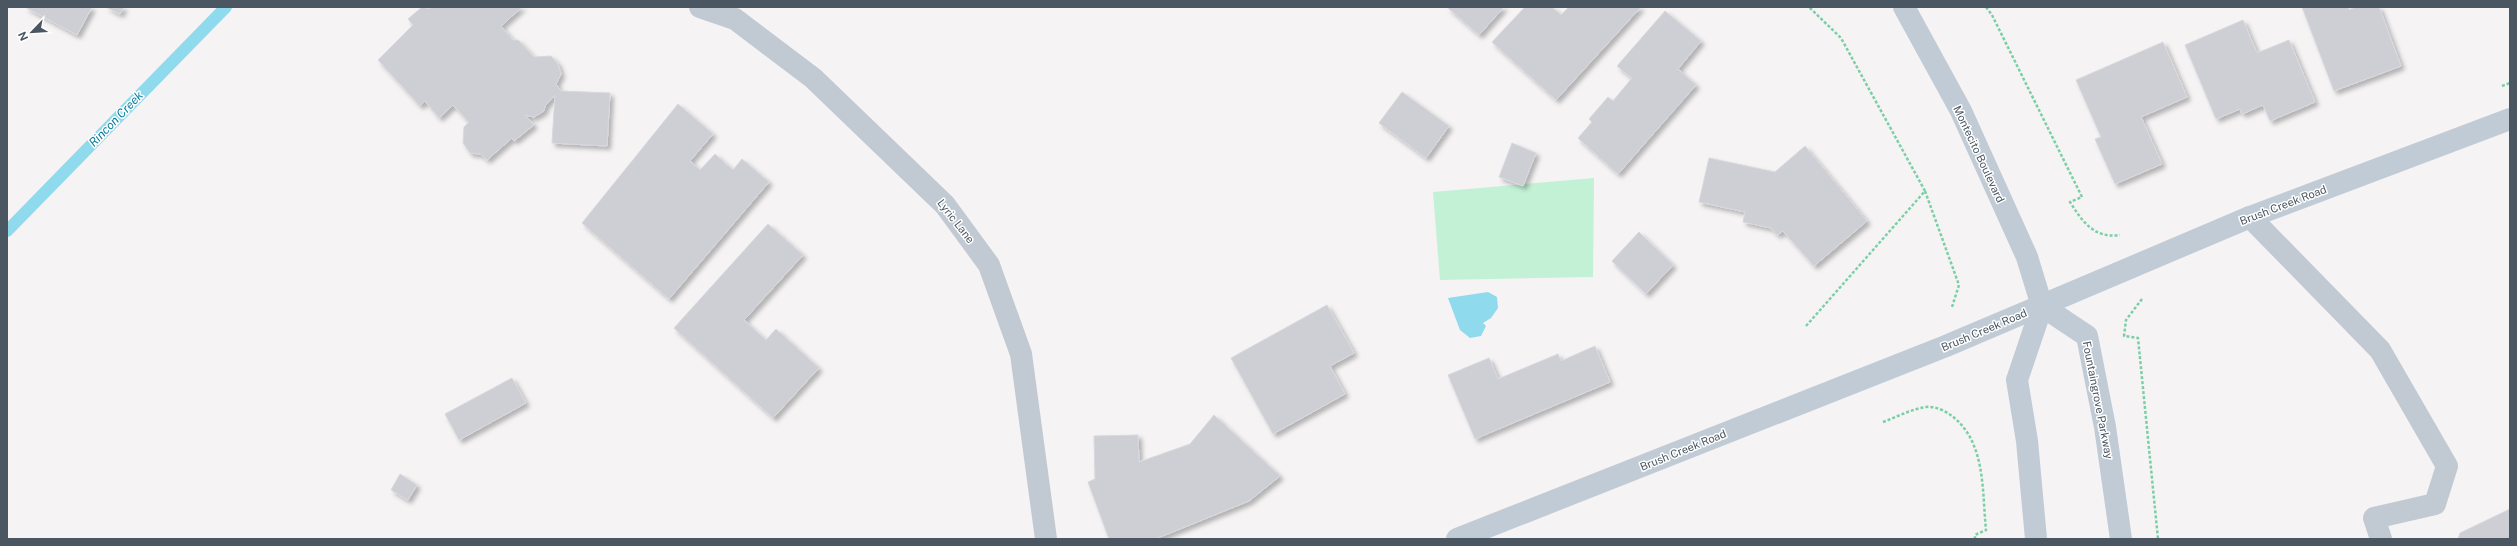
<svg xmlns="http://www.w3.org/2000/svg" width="2517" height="546" font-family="'Public Sans',sans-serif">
<defs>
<filter id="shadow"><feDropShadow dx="3.5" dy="3.5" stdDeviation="2" flood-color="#0004"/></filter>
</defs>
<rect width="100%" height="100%" fill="#f5f3f3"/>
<polygon fill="#c3f1d5" points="1594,178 1593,277 1440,280 1433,192"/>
<polygon fill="#90daee" points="1488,292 1497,297 1498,308 1491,318 1483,323 1486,326 1481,336 1470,338 1460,330 1448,298"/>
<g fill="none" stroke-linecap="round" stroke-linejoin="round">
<polyline stroke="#90daee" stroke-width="12" points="7,231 226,7"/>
</g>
<g fill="#cdcfd5" stroke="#d7d9de" filter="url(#shadow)">
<polygon points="25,7 92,7 77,35"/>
<polygon points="106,7 124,7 120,14"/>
<polygon points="422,7 429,9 431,7 522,7 501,26 513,40 518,40 534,57 551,56 558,64 561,74 556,84 561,91 610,93 607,146 552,143 555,95 545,106 544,111 534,117 525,115 534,125 514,141 512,138 487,160 480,154 470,153 463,143 464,127 469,122 453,105 439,118 425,101 420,106 378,60 413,25 408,19"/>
<polygon points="1447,7 1504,7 1479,35"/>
<polygon points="1525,7 1552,7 1561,15 1569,7 1641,7 1556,100 1492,42"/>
<polygon points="2302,7 2348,7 2349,10 2356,7 2379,7 2401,66 2334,91"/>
<polygon points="1665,11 1701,41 1678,69 1696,85 1618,174 1578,138 1592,122 1589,119 1608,97 1613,101 1632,78 1617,66"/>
<polygon points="2243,20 2257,53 2289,40 2315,102 2270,121 2263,105 2242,114 2240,109 2216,119 2185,45"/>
<polygon points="2163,42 2187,97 2141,117 2162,164 2115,184 2095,139 2101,137 2076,80"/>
<polygon points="1402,92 1449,126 1426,158 1379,123"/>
<polygon points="678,104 713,134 690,161 700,170 715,154 733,170 742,159 769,182 669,299 582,223"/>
<polygon points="1512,143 1536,153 1523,186 1499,177"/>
<polygon points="1805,146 1867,221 1814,266 1783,231 1777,235 1771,228 1743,222 1745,212 1699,202 1709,158 1775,172"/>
<polygon points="768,224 803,255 744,320 766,340 776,329 819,368 773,418 674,328"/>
<polygon points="1639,232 1673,265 1646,294 1612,261"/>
<polygon points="1327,305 1354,353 1330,366 1345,394 1273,434 1231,358"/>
<polygon points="1595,346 1610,382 1475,439 1448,375 1489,358 1498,379 1558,354 1561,361"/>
<polygon points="512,378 526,403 459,440 445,414"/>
<polygon points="1214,415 1280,476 1249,501 1180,529 1155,539 1109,539 1088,482 1095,479 1094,436 1138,435 1139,462 1190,444"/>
<polygon points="400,474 417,485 408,500 391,490"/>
<polygon points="2510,509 2510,539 2458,539 2460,533"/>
</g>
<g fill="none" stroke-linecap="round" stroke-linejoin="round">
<g stroke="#7ad0a6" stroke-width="2.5" stroke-dasharray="3 2" stroke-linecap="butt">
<path d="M1986 7 1992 15 2082 197 2070 202C2082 221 2094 239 2120 235"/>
<polyline points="2502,86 2510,83"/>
<polyline points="1925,191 1959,285 1952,307"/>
<polyline points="2142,299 2126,320 2124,336 2138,338 2158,539"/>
<polyline points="1806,326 1925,191 1841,38 1809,7"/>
<path d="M1883 422C1897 417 1911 409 1926 407 1936 406 1945 411 1952 416 1986 442 1982 491 1986 530L1975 535V539"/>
</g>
<polyline stroke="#c1cad2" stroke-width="22" points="2250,217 2380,350 2447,466 2435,504 2374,518 2381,539"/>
<polyline stroke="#c1cad2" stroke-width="22" points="700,7 735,19 813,78 945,205 989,265 1021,354 1046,539"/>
<g stroke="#c1cbd6" stroke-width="22">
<polyline points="1904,7 1961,111 2027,257 2042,306"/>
<polyline points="2042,306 2087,336 2105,427 2121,539"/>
<polyline points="1457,539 1946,346 2250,217 2510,119"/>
<polyline points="2036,539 2027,441 2017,380 2042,306"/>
</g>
</g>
<g text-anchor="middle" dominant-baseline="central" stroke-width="3" stroke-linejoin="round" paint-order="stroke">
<g font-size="11" fill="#4a5661" stroke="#fff">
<text transform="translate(1979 154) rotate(65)">Montecito Boulevard</text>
<text transform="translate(2283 205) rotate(-21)">Brush Creek Road</text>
<text transform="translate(956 221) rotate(52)">Lyric Lane</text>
<text transform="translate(1984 330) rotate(-23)">Brush Creek Road</text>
<text transform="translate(2098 400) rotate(79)">Fountaingrove Parkway</text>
<text transform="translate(1683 450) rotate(-22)">Brush Creek Road</text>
</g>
<g font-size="12" font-style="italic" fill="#0c7c9b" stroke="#fff">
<text transform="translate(116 119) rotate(-46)">Rincon Creek</text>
</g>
</g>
<rect width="2517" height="546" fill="none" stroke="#4a5661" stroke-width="16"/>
<g transform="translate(32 32) rotate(245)" stroke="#ffffff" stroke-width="3" paint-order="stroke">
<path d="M0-3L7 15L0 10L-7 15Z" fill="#4a5661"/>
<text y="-6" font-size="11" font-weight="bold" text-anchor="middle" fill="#4a5661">N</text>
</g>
</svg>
